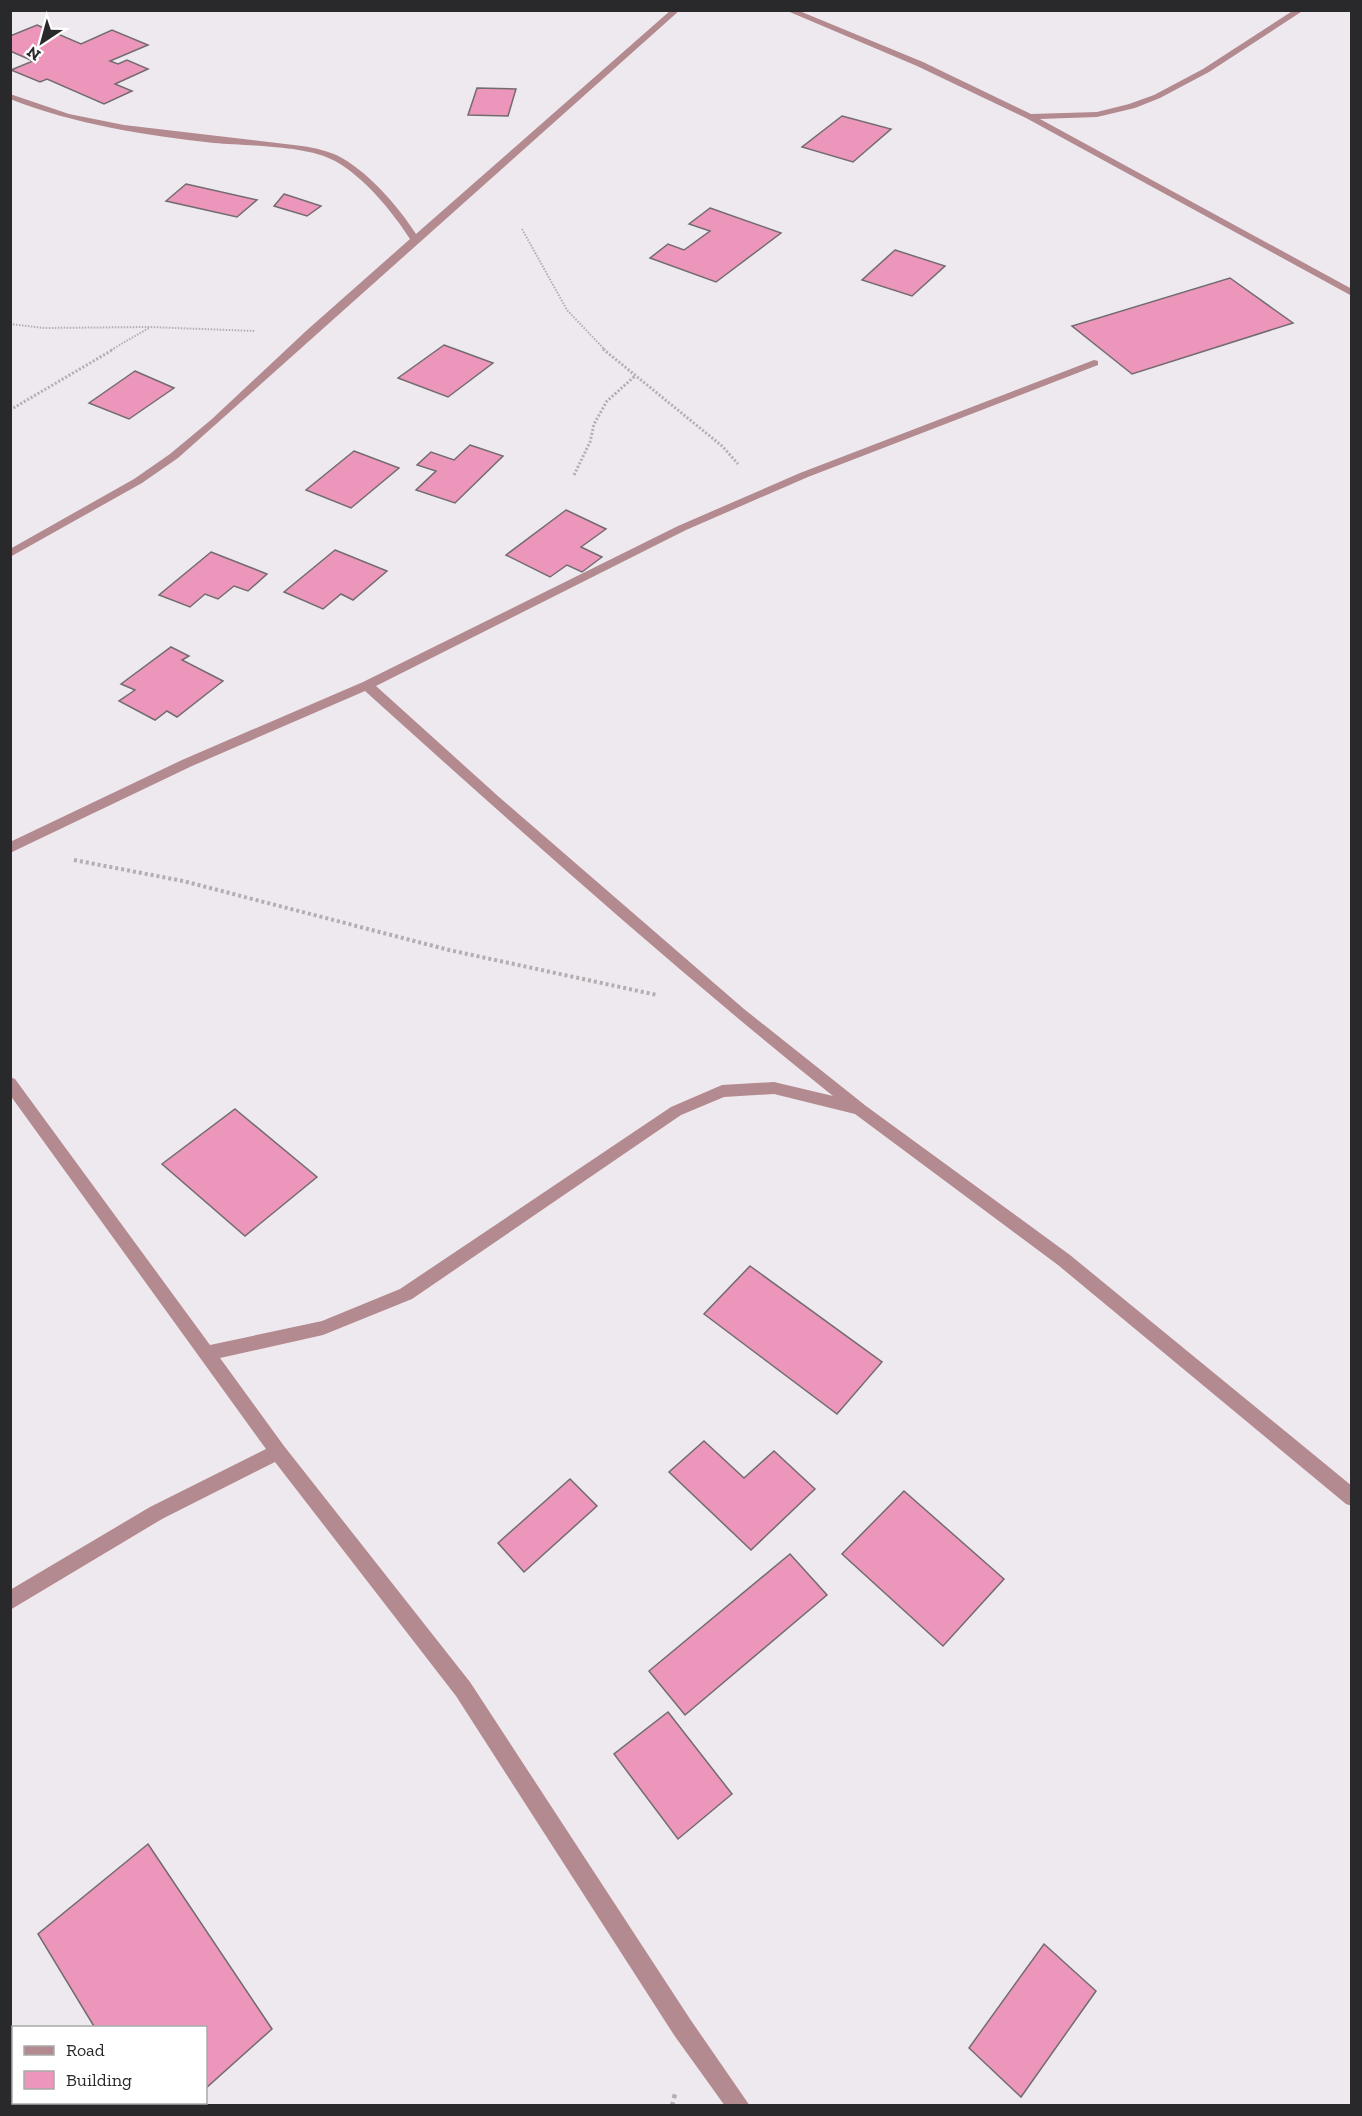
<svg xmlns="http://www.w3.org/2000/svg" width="1362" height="2116" font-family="'Zilla Slab',serif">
<rect width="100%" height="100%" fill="#eee9ee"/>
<g fill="#ec96bb" stroke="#726c6e" stroke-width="1.5">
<polygon points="37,25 81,44 112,30 148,45 110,61 118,64 127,60 148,69 115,84 132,91 104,104 47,79 40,82 11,70 33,61 10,51 10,36"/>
<polygon points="477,88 516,89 508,116 468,115"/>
<polygon points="842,116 891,129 853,162 802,147"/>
<polygon points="186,184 257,200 237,217 166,201"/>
<polygon points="284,194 321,206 307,216 274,206"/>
<polygon points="710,208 781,233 716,282 650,258 668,244 684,250 710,231 689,224"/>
<polygon points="895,250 945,266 912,296 862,280"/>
<polygon points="1230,278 1293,323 1132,374 1072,326"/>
<polygon points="444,345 493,363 448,397 398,378"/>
<polygon points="135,371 174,388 129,419 89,403"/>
<polygon points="470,445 503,456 455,503 416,490 436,471 417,465 431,452 454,460"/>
<polygon points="354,451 399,468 351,508 306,490"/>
<polygon points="566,510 606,529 581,547 602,557 582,572 567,565 550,577 506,555"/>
<polygon points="335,550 387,571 353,600 341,594 323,609 284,592"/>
<polygon points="211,552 267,574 248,591 234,586 218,599 205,594 190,607 159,595"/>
<polygon points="171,647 189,656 182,660 223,681 177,717 167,711 155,720 119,701 135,690 121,684"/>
<polygon points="235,1109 317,1177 245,1236 162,1164"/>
<polygon points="750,1266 882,1362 837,1414 704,1314"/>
<polygon points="704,1441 744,1478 774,1451 815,1489 751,1550 669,1472"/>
<polygon points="570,1479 597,1506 524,1572 498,1543"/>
<polygon points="904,1491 1004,1579 943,1646 842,1554"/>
<polygon points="790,1554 827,1595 685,1715 649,1671"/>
<polygon points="668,1712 732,1794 678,1839 614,1754"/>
<polygon points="148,1844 272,2029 206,2088 206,2028 95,2028 38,1934"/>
<polygon points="1044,1944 1096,1991 1021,2097 969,2048"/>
<polygon points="142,2102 189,2102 186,2106 143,2106"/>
</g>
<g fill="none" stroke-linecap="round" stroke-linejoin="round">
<g stroke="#b2aeb2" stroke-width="2" stroke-dasharray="1.5 1.5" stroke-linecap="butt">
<polyline points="522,229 567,310 605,350"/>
<polyline points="10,324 44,328 150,327 255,331"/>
<polyline points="111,350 149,328"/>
</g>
<g stroke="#b2aeb2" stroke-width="3" stroke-dasharray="2 2" stroke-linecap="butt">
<polyline points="603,349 722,446 738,464"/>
<polyline points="10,410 114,349"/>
<polyline points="574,475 590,442 594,424 607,401 635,376"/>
</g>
<polyline stroke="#b2aeb2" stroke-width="4" stroke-dasharray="3 3" stroke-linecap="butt" points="74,860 183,881 449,950 657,995"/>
<polyline stroke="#b2aeb2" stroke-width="4.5" stroke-dasharray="4 4" stroke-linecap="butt" points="672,2106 675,2094"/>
<polygon fill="#b38a8f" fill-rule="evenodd" points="785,10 797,10 923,62 1031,114 1097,112 1129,104 1154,95 1203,69 1294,10 1304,10 1209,72 1160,98 1135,108 1097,117 1040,119 1352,289 1352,296 1026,118 917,66"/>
<g fill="#b38a8f" fill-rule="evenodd">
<path d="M671 10H680L178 458 142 483 10 557V549L134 479 170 454 212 419 306 331 410 239C392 211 365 178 335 161 307 145 247 146 214 143 145 135 76 125 10 99V94L69 114 124 125 302 146C315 148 330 151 342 158 371 175 398 206 416 234Z"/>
<path d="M1094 360 1098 361V365L808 477 686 530 376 686 499 797 744 1009 866 1106 1070 1255 1352 1486V1506L1346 1504 1058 1265 855 1114 774 1094 724 1097 681 1115 412 1299 323 1335 220 1358 284 1446 470 1682 690 2019 750 2106H725L674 2035 456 1696 275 1462 162 1519 10 1610V1590L150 1507 266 1449 10 1095V1077L15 1079 210 1345 322 1321 400 1289 671 1107 722 1085 774 1082 833 1096C672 967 518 829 365 691L192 766 10 853V842L182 760 363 682 678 526 800 473Z"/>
</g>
</g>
<rect width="1362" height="2116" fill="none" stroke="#29282a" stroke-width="24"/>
<rect x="12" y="2026" width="195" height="78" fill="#ffffff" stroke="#a9a9aa" stroke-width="1.5"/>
<rect x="24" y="2046" width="30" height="9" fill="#b38a8f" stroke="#a9a9aa" stroke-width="1.5"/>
<text x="66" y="2056" font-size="18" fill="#29282a">Road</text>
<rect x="24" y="2071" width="30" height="18" fill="#ec96bb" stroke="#a9a9aa" stroke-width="1.5"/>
<text x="66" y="2086" font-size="18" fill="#29282a">Building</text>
<g transform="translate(42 42) rotate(216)" stroke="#ffffff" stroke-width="4.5" paint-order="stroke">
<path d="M0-4.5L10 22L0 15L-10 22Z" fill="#29282a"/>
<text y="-9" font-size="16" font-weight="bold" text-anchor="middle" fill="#29282a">N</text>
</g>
</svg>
